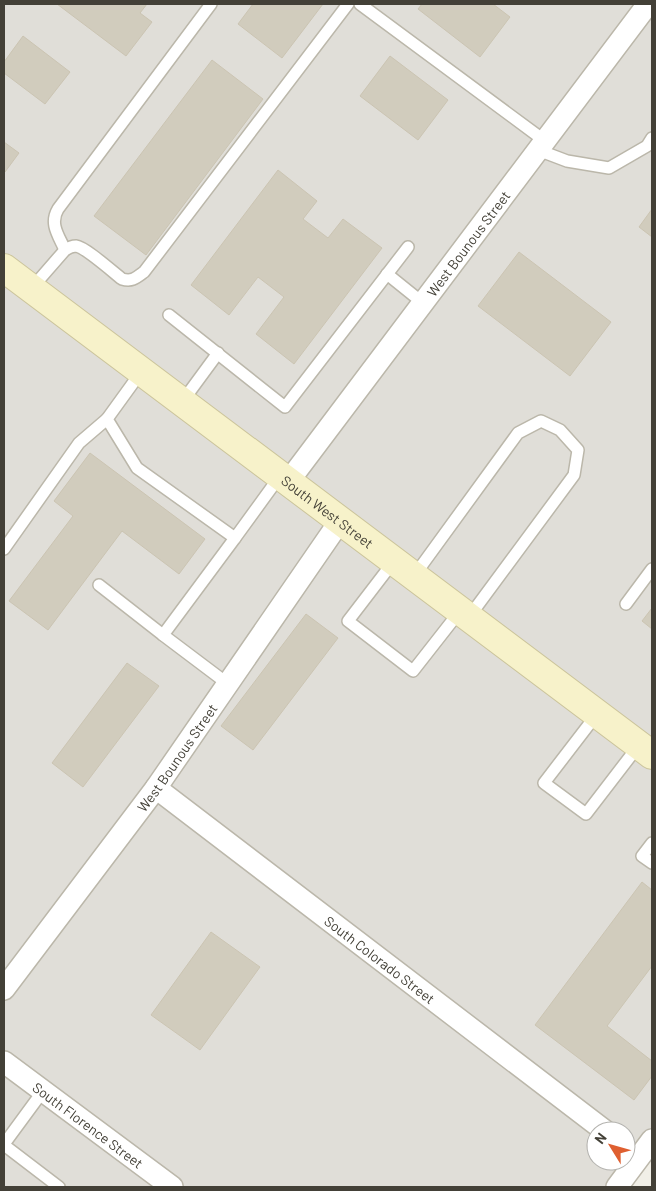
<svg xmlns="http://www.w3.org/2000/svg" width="656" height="1191" font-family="Barlow,sans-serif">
<rect width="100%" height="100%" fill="#f1efe7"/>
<path fill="#e0ded8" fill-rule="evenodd" d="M4 4H652V1143L620 1187H4ZM596 1131H626V1161H596Z"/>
<g fill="#d1ccbd" stroke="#cbc4b2">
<polygon points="57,4 147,4 140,13 152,22 126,56"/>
<polygon points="253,4 323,4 282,58 238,24"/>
<polygon points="422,4 493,4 510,17 480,57 418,9"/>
<polygon points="23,36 70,72 45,104 4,73 4,62"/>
<polygon points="390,56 448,100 418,140 360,96"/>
<polygon points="212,60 263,99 146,255 94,216"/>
<polygon points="4,142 19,153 5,172 4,171"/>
<polygon points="278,170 317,201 303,219 328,238 343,219 382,248 294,364 256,334 284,297 258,277 229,315 191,285"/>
<polygon points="652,209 652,237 639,227"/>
<polygon points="519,252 611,322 570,376 478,306"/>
<polygon points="90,453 205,539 179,574 122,531 48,630 9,601 73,516 54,501"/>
<polygon points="652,608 652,629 642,621"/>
<polygon points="306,614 338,638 253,750 221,726"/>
<polygon points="127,663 159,686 83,787 52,763"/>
<polygon points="642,882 652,890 652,966 607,1026 652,1061 652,1076 634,1100 535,1025"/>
<polygon points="211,932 260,967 200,1050 151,1015"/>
</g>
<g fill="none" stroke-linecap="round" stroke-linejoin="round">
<defs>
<g id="service">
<polyline points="360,4 545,141"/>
<polyline points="538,150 567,161 609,168 647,146 652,138"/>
<path d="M65 250C59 236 49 224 58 209L211 4"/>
<polyline points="387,274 423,303"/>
<path d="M31 289 65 250C68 248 72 246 76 246 85 247 113 272 122 279 132 282 136 278 144 272L348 4"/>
<polyline points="169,315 285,407 408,247"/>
<polyline points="141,372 107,419 137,468 235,538 280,476"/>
<polyline points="182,402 218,353"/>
<polyline points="4,549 79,443 107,419"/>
<polyline points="394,561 348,621 413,671 460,611"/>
<polyline points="414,576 518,433 541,421 560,430 578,450 574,475 469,617"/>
<polyline points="99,585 163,635"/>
<polyline points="626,604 652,569"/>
<polyline points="228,684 163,635 235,538"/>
<polyline points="597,714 544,783 586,814 639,745"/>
<polyline points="652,843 642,856 652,863"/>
<polyline points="4,1144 43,1091"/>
<polyline points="4,1145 59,1187"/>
</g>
<g id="minor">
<path id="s1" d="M288 482 648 4"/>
<path id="s2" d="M156 788 605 1131"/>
<path id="s3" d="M4 989 156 788 340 521"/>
<path id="s4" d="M4 1062 172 1187"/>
<polyline points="617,1187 652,1140"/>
</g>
<g id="secondary">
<path id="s5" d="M4 268 652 755"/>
</g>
</defs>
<use href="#service" stroke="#bbb7aa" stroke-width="14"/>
<use href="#minor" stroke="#bbb7aa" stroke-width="24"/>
<use href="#secondary" stroke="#cbc49b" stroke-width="30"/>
<use href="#service" stroke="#fff" stroke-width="11"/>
<use href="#minor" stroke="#fff" stroke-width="21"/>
<use href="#secondary" stroke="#f7f2ca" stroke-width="28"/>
</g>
<g text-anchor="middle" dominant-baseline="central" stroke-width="5" stroke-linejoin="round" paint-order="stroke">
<g font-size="14" fill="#434037" stroke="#fff">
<text stroke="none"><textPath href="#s1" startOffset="299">West Bounous Street</textPath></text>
<text stroke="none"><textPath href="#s5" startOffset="405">South West Street</textPath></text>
<text stroke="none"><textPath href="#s3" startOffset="289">West Bounous Street</textPath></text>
<text stroke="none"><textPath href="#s2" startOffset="282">South Colorado Street</textPath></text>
<text stroke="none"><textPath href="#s4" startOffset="105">South Florence Street</textPath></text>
</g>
</g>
<rect width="656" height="1191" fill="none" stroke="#434037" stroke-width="10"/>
<g transform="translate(611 1146) rotate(307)"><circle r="24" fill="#ffffff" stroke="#b4b3af"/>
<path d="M0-4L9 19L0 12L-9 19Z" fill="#df5f30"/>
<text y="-8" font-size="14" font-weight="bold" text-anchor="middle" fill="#434037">N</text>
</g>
</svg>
